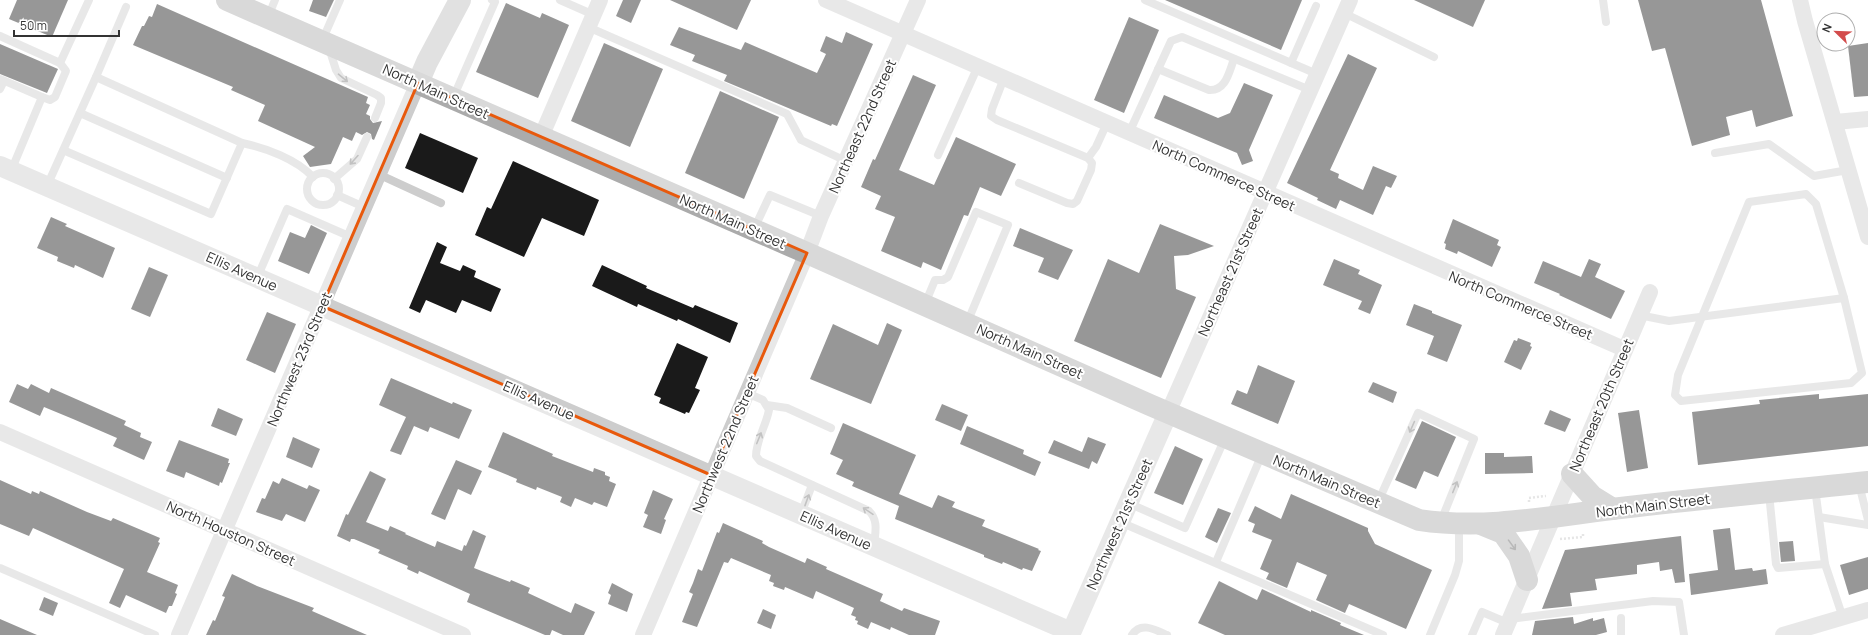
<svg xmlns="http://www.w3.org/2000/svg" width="1868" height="635" font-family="Manrope,sans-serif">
<rect width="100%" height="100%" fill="#fff"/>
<g fill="#1a1a1a">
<polygon points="17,0 68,0 52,37 9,19"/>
<polygon points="313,0 334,0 326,17 309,11"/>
<polygon points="623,0 641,0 631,23 616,16"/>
<polygon points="670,0 751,0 737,30"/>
<polygon points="1165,0 1302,0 1281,50"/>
<polygon points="1414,0 1485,0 1473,27"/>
<polygon points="1638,0 1761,0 1793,116 1756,127 1752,110 1726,117 1730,135 1692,146 1665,48 1652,51"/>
<polygon points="506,3 540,18 542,13 569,25 538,98 476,72"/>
<polygon points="157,4 368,97 366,103 370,105 366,114 370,116 370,119 373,123 382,121 374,140 372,139 371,134 367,132 362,135 356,132 352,141 343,137 331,164 310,167 303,156 315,147 258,121 265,105 231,90 233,87 133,45 142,26 144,26 149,16 152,17"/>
<polygon points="1129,17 1159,30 1124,113 1094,100"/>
<polygon points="679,27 741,50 745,42 817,73 826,54 820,51 826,36 842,43 846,32 873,44 837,126 832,124 831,126 724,81 727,75 692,61 695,55 670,45"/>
<polygon points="604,43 663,69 630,147 571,121"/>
<polygon points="1868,43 1868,96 1854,97 1848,46"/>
<polygon points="0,44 58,69 47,93 0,74"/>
<polygon points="1348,54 1377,68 1330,170 1339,174 1338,178 1363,190 1373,166 1397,176 1391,188 1386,186 1373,215 1340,200 1336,209 1317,200 1318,198 1287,183"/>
<polygon points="913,75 936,85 899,170 934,185 956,137 1016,164 1001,196 980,187 968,216 964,215 941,270 923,262 921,268 881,251 895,217 875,209 881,196 861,187 873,159 875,160"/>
<polygon points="1244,83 1273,95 1249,150 1253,161 1242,165 1237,153 1154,118 1164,95 1218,118 1230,113"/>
<polygon points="720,91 779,117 744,199 685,173"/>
<polygon points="420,133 478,158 463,193 405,168"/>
<polygon points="513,161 599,200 584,236 542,218 524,257 475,235 487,207 491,209"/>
<polygon points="51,217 67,224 65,226 115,248 103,278 75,265 74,268 57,261 58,257 37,248"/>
<polygon points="1453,219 1499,240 1497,245 1501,247 1492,267 1458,251 1457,254 1445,249 1446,244 1444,243"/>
<polygon points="1160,224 1214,246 1188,255 1174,256 1176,289 1196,297 1161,378 1074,341 1108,259 1139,273"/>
<polygon points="311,225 327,233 309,274 278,261 290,232 305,238"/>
<polygon points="1020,228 1073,250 1058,280 1038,272 1044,258 1013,246"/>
<polygon points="437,242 447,247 440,263 460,271 463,265 476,271 474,277 501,289 491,312 462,300 456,313 426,300 420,313 409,308"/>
<polygon points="1334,259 1360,270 1358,274 1382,285 1370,314 1358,309 1362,301 1323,285"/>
<polygon points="1589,259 1601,264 1595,277 1625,291 1611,319 1559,295 1560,294 1534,283 1543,261 1581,277"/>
<polygon points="602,265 647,286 646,288 693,308 695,305 738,323 730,343 678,319 677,321 638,304 637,307 592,286"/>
<polygon points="149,267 168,275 150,317 131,309"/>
<polygon points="1414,304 1432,311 1432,313 1462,325 1447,362 1427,354 1434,336 1406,325"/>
<polygon points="267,312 296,324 275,373 246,360"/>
<polygon points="887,323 902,330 871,404 810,379 833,324 878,345"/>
<polygon points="1518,338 1531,343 1530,346 1532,347 1521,370 1504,362 1514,340 1517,341"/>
<polygon points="677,343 708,357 695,388 700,390 689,413 686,412 685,414 659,403 661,398 654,395"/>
<polygon points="1258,365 1295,381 1278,424 1231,404 1237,390 1247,394"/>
<polygon points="391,378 452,404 453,402 472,410 459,439 430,427 428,432 414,426 401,455 390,451 406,417 379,405"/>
<polygon points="1373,382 1397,392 1393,403 1368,392"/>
<polygon points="17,384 28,389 31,384 49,393 51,388 126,421 124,425 141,433 140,437 152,442 144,460 113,446 117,438 73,419 44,407 40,416 9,402"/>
<polygon points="1819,394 1819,399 1868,394 1868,446 1698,465 1692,412 1760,404 1759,400"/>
<polygon points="942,404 968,415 961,431 935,420"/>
<polygon points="218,408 243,419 236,436 211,426"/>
<polygon points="1550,410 1571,419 1565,432 1544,424"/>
<polygon points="1639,410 1648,468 1627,472 1618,413"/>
<polygon points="1422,421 1456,437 1438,477 1424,471 1416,489 1395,480"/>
<polygon points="843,423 916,455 899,494 932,508 938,495 955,502 952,507 985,520 982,526 1039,549 1038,550 1041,551 1032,571 1023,568 1022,570 1003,562 1002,564 984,557 984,555 895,519 899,506 852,486 854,482 836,474 843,460 830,454"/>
<polygon points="967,426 1024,450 1023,454 1041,462 1035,476 960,444"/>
<polygon points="503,432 553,454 552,456 593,472 594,468 605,472 605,475 610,477 609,481 616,484 607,507 594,502 592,505 575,498 571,507 560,502 562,497 537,487 536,490 516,482 517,479 488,467"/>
<polygon points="293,437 320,449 312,468 286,457"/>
<polygon points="1088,437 1106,444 1097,464 1092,461 1089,469 1048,453 1054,440 1082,452"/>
<polygon points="179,440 229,459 228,463 230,463 222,483 220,482 219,486 186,472 184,478 166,471"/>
<polygon points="1175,446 1203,459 1183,505 1154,493"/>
<polygon points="1485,453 1504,453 1504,457 1532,456 1533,473 1485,474"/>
<polygon points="456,460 482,471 471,495 458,489 445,520 431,514"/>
<polygon points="370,471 386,479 366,522 388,531 390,526 406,533 405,534 435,547 437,541 462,551 464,545 466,546 473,530 486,536 474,568 510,582 511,580 530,588 528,593 571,613 575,603 595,612 584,635 563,635 552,630 550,635 545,635 467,602 470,594 419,571 418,574 407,569 408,566 378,553 380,550 354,539 351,539 350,542 337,536 346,514 348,515"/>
<polygon points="282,478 307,489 309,485 320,490 305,522 286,514 282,521 256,512 262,498 265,499 273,481 279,484"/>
<polygon points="0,480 31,494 32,491 39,494 40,491 87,512 111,521 113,518 160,538 158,542 160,543 147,572 178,585 175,593 177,594 172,606 169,606 166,613 126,595 120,608 109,603 124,569 33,528 29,536 0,524"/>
<polygon points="653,490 673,499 664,519 666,520 661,534 643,527 648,515 644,513"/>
<polygon points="1291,494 1368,528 1368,531 1375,544 1432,570 1406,629 1349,604 1345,613 1316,600 1327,575 1297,562 1287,588 1266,579 1269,573 1260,569 1272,540 1252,532 1255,524 1248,521 1255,506 1281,519"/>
<polygon points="1218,508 1231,513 1217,543 1205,537"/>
<polygon points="723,523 763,541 762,543 769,547 805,563 807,558 827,567 826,569 883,594 880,601 902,611 904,608 940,621 935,635 909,635 891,627 890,630 871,622 868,629 857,624 858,621 855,620 856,617 851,615 854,608 816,591 813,599 785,587 784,590 773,586 774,583 769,581 771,575 731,558 728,563 724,562 697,627 682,622 693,594 689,592 693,583 698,569 702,571 717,532 719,533"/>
<polygon points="1730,528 1735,570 1752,568 1753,571 1766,569 1768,584 1691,595 1689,574 1718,570 1713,530"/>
<polygon points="1681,536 1685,582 1675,583 1672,569 1660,571 1659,562 1637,565 1637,574 1595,579 1597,590 1570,593 1572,606 1542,609 1565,550"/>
<polygon points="1793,541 1795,561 1781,562 1779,542"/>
<polygon points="1868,557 1868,589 1849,595 1840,565"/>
<polygon points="232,574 257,586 314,608 312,611 367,635 206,635 213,620 215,621 225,597 222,596"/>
<polygon points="1219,581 1257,600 1262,589 1311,612 1311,610 1341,623 1340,625 1364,635 1225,635 1198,623"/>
<polygon points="612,583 633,594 627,612 608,604 611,595 608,593"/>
<polygon points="44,597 58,603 53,616 39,610"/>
<polygon points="763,609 776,615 771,629 757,623"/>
<polygon points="1573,617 1574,624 1593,618 1593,621 1604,618 1607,632 1596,635 1532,635 1535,621"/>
<polygon points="0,619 37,635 0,635"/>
</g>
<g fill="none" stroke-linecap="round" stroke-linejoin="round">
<g stroke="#c7c7c7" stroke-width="2.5" stroke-dasharray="2 2" stroke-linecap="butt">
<polyline points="1529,502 1529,498 1546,496"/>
<polyline points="1560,539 1583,537 1583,534"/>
</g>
<g stroke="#cdcdcd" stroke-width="8">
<polyline points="560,0 594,15"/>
<polyline points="1145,0 1317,74"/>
<polyline points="1603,0 1606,22"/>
<polyline points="1344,13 1434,57"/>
<polyline points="268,17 275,0"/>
<polyline points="588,27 787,114 801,140 846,161"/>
<polyline points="0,36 60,63 89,0"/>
<polyline points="322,41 340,0"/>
<polyline points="329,48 336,70 341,78 377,95 381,98 381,103 375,118"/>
<polyline points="1291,63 1316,6"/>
<path d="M1158 69 1209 90C1226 91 1229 72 1234 59"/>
<polyline points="96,77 126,7"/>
<polyline points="1004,78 992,109 991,116 997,120 1088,158 1092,163 1091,170 1077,201 1073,204 1067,203 1019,183"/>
<polyline points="0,79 42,97"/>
<polyline points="0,89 4,81"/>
<polyline points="453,98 495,2 492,0"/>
<polyline points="80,113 227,178"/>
<polyline points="1129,133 1171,41 1182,37 1310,90"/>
<path d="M242 143C266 148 296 159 313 177"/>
<polyline points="1715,153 1769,144 1814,176 1848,170"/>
<polyline points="938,155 978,66"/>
<polyline points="1088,158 1096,147 1107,123"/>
<polyline points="11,171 42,97 50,100 55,97 66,71 60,63"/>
<circle cx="323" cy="189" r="16"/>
<polyline points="378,174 441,203"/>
<polyline points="334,179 357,159 367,137"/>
<polyline points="47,186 96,77 242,143 211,214 63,150"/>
<polygon points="1806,194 1816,204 1844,298 1862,373 1851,383 1681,401 1675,395 1678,375 1749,202"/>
<polyline points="337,195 364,207"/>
<polyline points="754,229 770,195 821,216"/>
<polyline points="257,278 287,209 351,237"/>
<polyline points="925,304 935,280 943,280 948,277 976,212 1008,225 967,323"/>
<polyline points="1639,315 1669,321 1844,298"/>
<path d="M747 393 763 400 769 410C766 426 756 440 756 456L760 461 869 511C879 521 875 533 874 546"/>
<polyline points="767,405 787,408 831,428"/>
<polyline points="1859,484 1868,520"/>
<polyline points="1815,488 1825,564 1843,618"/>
<polyline points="1769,493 1776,564 1778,568 1825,564"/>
<polyline points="1378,502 1418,413 1474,439 1441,521"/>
<polyline points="1128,503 1185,528 1225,438"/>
<polyline points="801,514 812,485"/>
<polyline points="1819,517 1868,525"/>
<polyline points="1120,522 1383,635"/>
<polyline points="1216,562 1262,454"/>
<polyline points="0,568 155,635"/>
<polyline points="1510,619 1653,601 1679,602 1684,635"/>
<path d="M1132 635C1141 621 1156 630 1167 635"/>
<polyline points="1430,635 1455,575 1459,561 1459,525"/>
<polyline points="1472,635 1482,612 1508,623"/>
<polyline points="1621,635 1621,618"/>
</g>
<g stroke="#cdcdcd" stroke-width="16">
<polyline points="826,0 1624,349"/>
<polyline points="1800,0 1805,21 1868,237"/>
<polyline points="1835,122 1868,119"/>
<polyline points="541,137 600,0"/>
<polyline points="1168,413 1350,0"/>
<polyline points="0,432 463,635"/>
<polyline points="179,635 418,83"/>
<polyline points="643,635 807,253 821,216 918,0"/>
<polyline points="1503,635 1650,292"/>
<polyline points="1783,635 1868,610"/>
</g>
<g stroke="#cdcdcd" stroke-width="20">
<polyline points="0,166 1071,632"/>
<polyline points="1070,635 1168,413"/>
</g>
<polyline stroke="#bdbdbd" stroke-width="22" points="418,83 427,62 460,0"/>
<g stroke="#ababab" stroke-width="22">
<path d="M227 0 807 253 1150 405 1419 520C1484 530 1548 517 1612 509 1697 499 1783 491 1868 482"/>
<polyline points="1572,474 1592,496 1613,509"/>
<polyline points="1481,524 1503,533 1519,556 1527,580"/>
</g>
</g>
<defs><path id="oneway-shaft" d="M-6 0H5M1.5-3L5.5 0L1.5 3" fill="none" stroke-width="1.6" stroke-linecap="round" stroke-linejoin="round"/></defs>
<g stroke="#787878">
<use href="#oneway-shaft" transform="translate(343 78) rotate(40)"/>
<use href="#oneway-shaft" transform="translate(354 160) rotate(132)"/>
<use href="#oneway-shaft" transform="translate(1412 427) rotate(114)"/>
<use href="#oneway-shaft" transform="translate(759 438) rotate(-68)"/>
<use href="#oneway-shaft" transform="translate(1455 487) rotate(-68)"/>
<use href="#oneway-shaft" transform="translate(807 500) rotate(-70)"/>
<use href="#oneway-shaft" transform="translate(868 511) rotate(-146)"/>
</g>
<use stroke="#636363" href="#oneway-shaft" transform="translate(1512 545) rotate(54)"/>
<path d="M0 0H1868V635H0ZM418 83 807 253 711 475 322 306Z" fill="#fff" fill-opacity=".55" fill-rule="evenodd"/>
<path fill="none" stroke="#e8590c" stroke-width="3" stroke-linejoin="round" d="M418 83 807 253 711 475 322 306Z"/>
<g text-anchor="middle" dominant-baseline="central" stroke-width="4" stroke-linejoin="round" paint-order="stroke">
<g font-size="14" fill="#333" stroke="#fff">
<text transform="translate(436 91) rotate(24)">North Main Street</text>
<text transform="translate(862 126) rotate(-66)">Northeast 22nd Street</text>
<text transform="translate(1224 175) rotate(24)">North Commerce Street</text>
<text transform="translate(733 221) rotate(24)">North Main Street</text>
<text transform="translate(242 271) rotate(24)">Ellis Avenue</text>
<text transform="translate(1230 272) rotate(-66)">Northeast 21st Street</text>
<text transform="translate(1521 305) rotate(23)">North Commerce Street</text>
<text transform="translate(1030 351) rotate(24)">North Main Street</text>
<text transform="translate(299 359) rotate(-67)">Northwest 23rd Street</text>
<text transform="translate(539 400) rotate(24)">Ellis Avenue</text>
<text transform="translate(1601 405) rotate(-67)">Northeast 20th Street</text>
<text transform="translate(725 444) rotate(-67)">Northwest 22nd Street</text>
<text transform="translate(1327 481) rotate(23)">North Main Street</text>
<text transform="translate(1653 505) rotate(-7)">North Main Street</text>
<text transform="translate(1119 524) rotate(-66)">Northwest 21st Street</text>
<text transform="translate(836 530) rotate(24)">Ellis Avenue</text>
<text transform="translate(231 533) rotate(24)">North Houston Street</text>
</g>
</g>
<g transform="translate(1836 32) rotate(293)"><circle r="19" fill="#ffffff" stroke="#adadad"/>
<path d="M0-3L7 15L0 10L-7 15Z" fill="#d34c4c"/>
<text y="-6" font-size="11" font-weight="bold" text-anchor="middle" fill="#333333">N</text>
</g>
<path d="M14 30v6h105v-6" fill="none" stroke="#333333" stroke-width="2"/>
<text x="20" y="30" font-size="12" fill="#333333" stroke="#ffffff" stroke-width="3" paint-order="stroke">50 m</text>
</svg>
